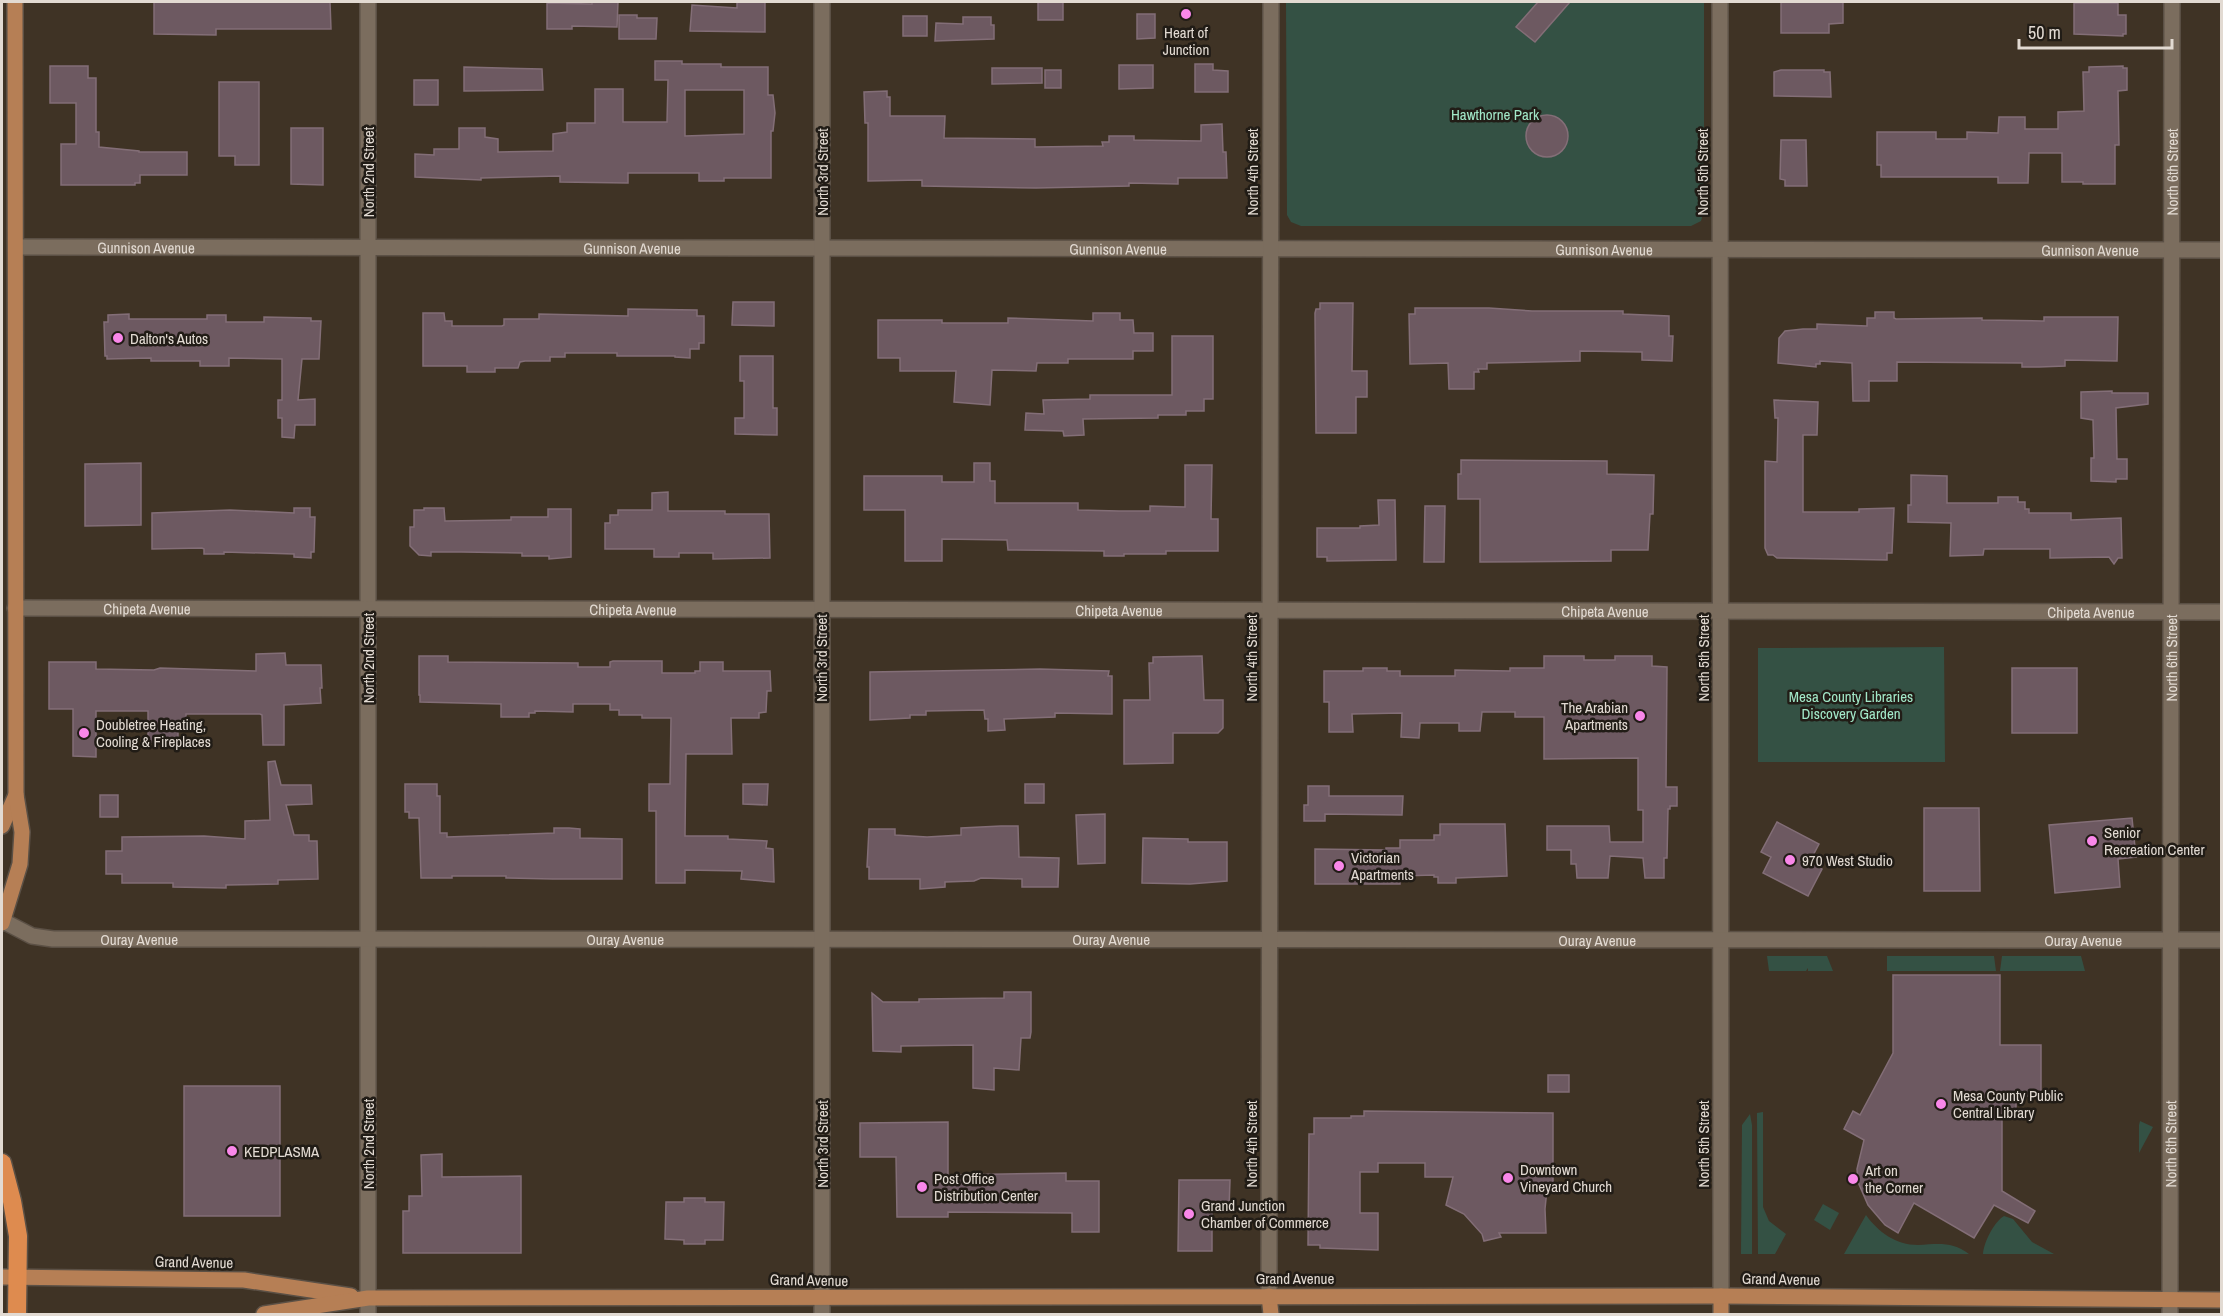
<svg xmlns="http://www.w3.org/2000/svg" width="2223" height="1316" font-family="'Archivo Narrow',sans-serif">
<rect width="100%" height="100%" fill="#3f3325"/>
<g fill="#345144">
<polygon points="1286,2 1704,2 1704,210 1701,221 1691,226 1301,226 1291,222 1287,215"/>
<polygon points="1944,647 1945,762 1758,762 1758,648"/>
<polygon points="1767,956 1827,956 1833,971 1808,971 1808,968 1806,971 1769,971"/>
<polygon points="1887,956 1994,956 1996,971 1887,971"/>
<polygon points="2002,956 2081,956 2085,971 2000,971"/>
<polygon points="1763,1112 1763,1207 1769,1221 1786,1234 1775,1254 1758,1254 1757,1118 1757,1113"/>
<polygon points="1750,1114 1752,1125 1752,1254 1741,1254 1742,1125"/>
<polygon points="2140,1121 2153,1127 2139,1153 2139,1125"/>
<polygon points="1823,1204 1839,1213 1830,1230 1814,1220"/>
<path d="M1866 1215C1878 1232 1896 1245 1918 1245 1938 1244 1952 1241 1969 1254H1844Z"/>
<path d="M2004 1216 2013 1219 2032 1242 2054 1254H1983C1984 1242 1994 1222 2004 1216Z"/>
</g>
<g fill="#6d5961" stroke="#836e77" stroke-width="1.5" fill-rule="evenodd">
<polygon points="154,2 330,2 331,29 216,29 216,35 154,34"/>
<polygon points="592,2 618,2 617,27 572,26 572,29 547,29 547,3 592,4"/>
<polygon points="737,2 765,2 765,32 690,31 692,5 737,8"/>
<rect x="1038" y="2" width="25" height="18"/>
<polygon points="1538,2 1570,2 1535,42 1516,27"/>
<polygon points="1781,2 1843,2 1843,23 1829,24 1829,33 1781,33"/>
<polygon points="2074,3 2118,3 2118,15 2126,15 2126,34 2123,34 2123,36 2074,34"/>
<polygon points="1137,14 1155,14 1155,38 1137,39"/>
<polygon points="619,15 637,15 637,18 657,18 656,39 619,39"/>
<rect x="903" y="16" width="24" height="20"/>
<polygon points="963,17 991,17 991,25 994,25 994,39 935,41 936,23 963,24"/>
<path d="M655 61H682V64H721V67H768V95H773L775 113 773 131H771V178H724V181H699V173H628V183L560 182V176L481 178V180L415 177V154L434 155V149H459V128H485V137L498 139V152L553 151V134L567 132V123H595V89H623V122H667L668 80H655ZM685 90H744V134L685 136Z"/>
<polygon points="1195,64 1213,64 1213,70 1228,71 1228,92 1195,92"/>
<polygon points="1119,65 1153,65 1153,88 1119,89"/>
<polygon points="50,66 88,66 88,78 96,78 96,132 99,132 99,147 139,151 139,152 187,152 187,175 140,175 140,183 135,183 135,185 61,185 61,144 76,144 76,103 50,103"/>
<polygon points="2123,66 2123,68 2127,68 2127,90 2118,91 2119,145 2115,145 2115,184 2083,184 2083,182 2062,182 2062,153 2029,153 2028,183 1998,183 1998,177 1881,177 1881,165 1877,165 1877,132 1936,132 1936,139 1967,139 1967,132 1998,133 1999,117 2025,117 2025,129 2058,129 2058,112 2084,111 2083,72 2089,72 2089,67"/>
<polygon points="464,67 542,69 543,90 464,91"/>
<polygon points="992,68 1042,68 1042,83 992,84"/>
<rect x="1045" y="70" width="16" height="18"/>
<polygon points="1781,70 1824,70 1824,72 1830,72 1831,97 1774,96 1774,72"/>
<rect x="414" y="80" width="24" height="25"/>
<polygon points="219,82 259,82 259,165 235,165 235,156 219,156"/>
<polygon points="887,91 887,97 890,97 890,116 945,116 944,138 1035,139 1035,147 1103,146 1102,142 1109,142 1109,136 1134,136 1134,140 1201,141 1201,125 1222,124 1223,152 1226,152 1227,178 1178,178 1178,184 1129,183 1129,186 1036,188 922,186 922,180 868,181 868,123 865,123 864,92"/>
<circle cx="1547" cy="136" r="21"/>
<polygon points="291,128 323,128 323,185 291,184"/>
<polygon points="1781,140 1806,140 1807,186 1785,186 1785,180 1780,179"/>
<polygon points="733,302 774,302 774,326 732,325"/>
<polygon points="1320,303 1353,303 1352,371 1367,371 1367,397 1356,397 1356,433 1316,433 1315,313 1316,309 1320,309"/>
<polygon points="1415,308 1489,308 1532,311 1623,311 1623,314 1669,316 1669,336 1673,336 1672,361 1642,360 1642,352 1580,351 1580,361 1487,363 1487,369 1478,369 1479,372 1474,372 1474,389 1449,389 1448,363 1410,364 1409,314 1415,314"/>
<polygon points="628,309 697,310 697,316 704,316 704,343 699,343 699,349 690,349 690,358 675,357 675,356 617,356 617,353 565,353 565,357 550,357 550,361 525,361 520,362 518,368 495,368 495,372 467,372 467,366 423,366 423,313 444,313 445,321 452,321 452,326 502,326 504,325 504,319 539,319 539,314 628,316"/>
<polygon points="1875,312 1894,312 1894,318 1896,319 1982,318 1982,320 2042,321 2044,321 2044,317 2118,317 2117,361 2065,360 2065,366 2039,367 2022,367 2022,363 1897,362 1897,381 1869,381 1869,401 1853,401 1852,363 1820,361 1820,364 1816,364 1816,367 1778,363 1779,338 1785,331 1803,329 1817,329 1817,324 1867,326 1867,318 1875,318"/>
<polygon points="1093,313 1120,313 1120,320 1133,320 1134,333 1153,333 1153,351 1133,351 1133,359 1068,359 1068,363 1037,363 1036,371 992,370 990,405 954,402 956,371 900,371 900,358 878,358 878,320 942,320 942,323 1008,323 1008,318 1093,321"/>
<polygon points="129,314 129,319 207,319 207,315 226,315 226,322 264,322 264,317 311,318 311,321 321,321 319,359 302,359 298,400 315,399 315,425 295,425 294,438 282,437 282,418 278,418 278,400 282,400 282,359 229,358 229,366 200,366 200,361 151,361 151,358 107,359 107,356 105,356 104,322 108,322 108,315"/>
<polygon points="1172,336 1213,336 1213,399 1204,399 1204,411 1186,411 1186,415 1158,415 1158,418 1083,419 1084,435 1064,436 1063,431 1025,430 1026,413 1044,414 1043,400 1090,399 1090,395 1172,395"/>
<polygon points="740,356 773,356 773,408 777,408 777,435 735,434 735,418 744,418 744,381 740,381"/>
<polygon points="2112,391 2112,393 2148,393 2148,404 2116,408 2117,459 2127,459 2127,479 2116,479 2116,482 2091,481 2091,458 2094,458 2093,420 2081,418 2081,392"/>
<polygon points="1774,400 1818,402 1817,435 1803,435 1803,512 1859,512 1859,509 1894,508 1892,553 1887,553 1887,560 1777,558 1773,555 1768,555 1765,548 1765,461 1777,462 1778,418 1775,418"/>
<polygon points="1461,460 1607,461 1607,474 1654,475 1653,514 1650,514 1648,550 1611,550 1611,561 1480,562 1480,499 1458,499 1458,474 1461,474"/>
<polygon points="141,463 141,525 85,526 85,464"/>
<polygon points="974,463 990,463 990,481 995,481 995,503 1078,503 1078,510 1119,511 1150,511 1150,506 1185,507 1185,465 1212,465 1211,519 1218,519 1218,551 1166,551 1166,554 1124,554 1124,556 1104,556 1104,551 1008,550 1007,540 942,539 942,561 905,561 905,510 864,510 864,476 942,476 942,482 974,482"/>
<polygon points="1911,475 1947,476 1947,503 1998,503 1998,497 2018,497 2018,502 2025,502 2025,509 2029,509 2029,513 2071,513 2071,520 2121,518 2122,558 2118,558 2114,564 2109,557 2050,558 2050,549 1984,549 1983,555 1950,556 1951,523 1908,522 1908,505 1911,505"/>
<polygon points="668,492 668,511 725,511 725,514 769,514 770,558 713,559 713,553 679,553 679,557 654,557 654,549 605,549 605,523 610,523 610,515 618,515 618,510 652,510 652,493"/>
<polygon points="1378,500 1395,500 1396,560 1327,561 1327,557 1317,557 1317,528 1360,528 1360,526 1379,525"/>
<polygon points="1425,506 1445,506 1444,562 1424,562"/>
<polygon points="294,508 310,508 310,517 315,517 314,552 311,552 311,558 294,557 294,554 224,552 224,554 204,554 204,549 202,548 152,549 152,513 230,510 294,513"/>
<polygon points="424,508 444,508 445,521 511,520 511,517 548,517 548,509 571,509 571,557 549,559 549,556 522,556 522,553 462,552 431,552 431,556 419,555 410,546 410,527 414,527 414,510 424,510"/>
<polygon points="285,653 286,665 321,665 322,688 320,688 321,703 284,705 284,745 263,745 262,715 260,714 186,714 186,720 178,720 178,742 148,742 148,711 96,711 96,757 73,756 73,709 49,709 49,662 96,662 96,669 154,670 160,668 256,671 256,654"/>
<polygon points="419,656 448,656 448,662 578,663 578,667 610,667 610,662 613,661 662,661 662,673 695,673 695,671 700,671 700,662 723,662 723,671 770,671 771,691 767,691 766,712 759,713 759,718 731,718 732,754 686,754 685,836 728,836 728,839 767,841 766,848 773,849 774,882 741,879 742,871 685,870 685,883 656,883 656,811 649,811 649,784 670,784 671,718 642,718 642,715 619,715 619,710 610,710 610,704 573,704 573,712 535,711 535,713 529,713 529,717 501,717 501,704 420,702 420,695 419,695"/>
<polygon points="1202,656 1204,700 1223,700 1223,728 1218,733 1173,733 1173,763 1124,764 1124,700 1150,700 1149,663 1153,663 1153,657"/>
<polygon points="1544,656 1584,656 1584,660 1615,660 1615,656 1652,656 1652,666 1667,667 1666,787 1677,787 1677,806 1670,806 1670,809 1668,809 1667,858 1664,858 1664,878 1645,878 1643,858 1610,856 1608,878 1577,878 1576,864 1571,864 1571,850 1547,850 1547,826 1609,826 1610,842 1643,842 1643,810 1638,810 1638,758 1544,759 1544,717 1515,717 1515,712 1482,712 1480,731 1459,731 1459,723 1420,723 1419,738 1401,737 1402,713 1352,714 1353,732 1329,732 1329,702 1324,702 1324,671 1363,671 1363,668 1387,668 1387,671 1400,671 1400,676 1455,676 1455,670 1510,671 1510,668 1544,668"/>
<rect x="2012" y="668" width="65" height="65"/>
<polygon points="1040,669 1109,671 1108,676 1112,676 1112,714 1055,713 1055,717 1004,719 1005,730 988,731 988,719 985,719 984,710 926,711 926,715 910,715 910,718 870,720 870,672"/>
<polygon points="275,761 281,785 311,785 312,804 286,805 294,835 309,835 309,841 317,841 318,879 278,880 278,884 226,885 226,888 173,887 173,883 122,883 122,874 106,874 106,851 122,851 122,837 204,836 245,839 245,821 270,820 268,762"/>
<polygon points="405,784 437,784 437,796 440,796 440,833 447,833 447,837 554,833 554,828 569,828 580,829 580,838 622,839 622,879 553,879 506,878 506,876 452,876 452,878 421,878 419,818 409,818 409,812 405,812"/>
<polygon points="743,784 768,784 767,805 743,804"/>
<rect x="1025" y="784" width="19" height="19"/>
<polygon points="1308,786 1329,786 1329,796 1403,796 1402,815 1325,814 1325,821 1304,821 1304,805 1308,805"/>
<rect x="100" y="795" width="18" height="22"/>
<polygon points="1924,808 1979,808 1980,891 1924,891"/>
<polygon points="1105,814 1105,863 1078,864 1076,815"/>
<polygon points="2132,818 2136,857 2118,859 2120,887 2055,893 2049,825"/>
<polygon points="1777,822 1819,844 1809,863 1822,869 1808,896 1763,873 1771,857 1761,852"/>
<polygon points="1440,824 1505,824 1507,876 1456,878 1456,883 1438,883 1438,877 1434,877 1434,875 1400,876 1400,884 1315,884 1315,849 1386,850 1386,848 1400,848 1400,840 1434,840 1434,835 1440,835"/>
<polygon points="1001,826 1018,826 1019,857 1059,858 1058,887 1022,887 1022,879 981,878 974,881 945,882 945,887 920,889 920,879 869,879 869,867 867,867 869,829 895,829 895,835 927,837 961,835 961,828"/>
<polygon points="1143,838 1188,839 1188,842 1227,842 1227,881 1190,884 1142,883"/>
<polygon points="1893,975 2000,975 2000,1045 2041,1045 2041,1096 2016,1096 2016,1113 2002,1113 2002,1191 2035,1211 2028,1223 1994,1205 1974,1238 1914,1203 1898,1233 1885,1225 1868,1205 1858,1182 1857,1169 1864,1140 1844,1129 1853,1111 1860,1115 1893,1053"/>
<polygon points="1004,992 1031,992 1031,1032 1030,1038 1021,1038 1019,1070 994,1068 994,1090 973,1088 973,1045 901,1046 901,1052 873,1051 872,993 883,1002 919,1002 919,999 1004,998"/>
<rect x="1548" y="1075" width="21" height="17"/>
<rect x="184" y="1086" width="96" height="130"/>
<polygon points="1364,1111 1553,1113 1553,1185 1547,1189 1545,1209 1546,1233 1499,1233 1501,1237 1484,1241 1482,1234 1464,1214 1446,1205 1453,1177 1425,1177 1425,1163 1378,1163 1378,1172 1360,1172 1360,1213 1378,1213 1378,1250 1320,1248 1320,1245 1308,1245 1309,1134 1314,1134 1314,1118 1351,1118 1351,1116 1364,1116"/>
<polygon points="948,1122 948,1175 1066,1173 1066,1181 1099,1181 1099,1232 1072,1232 1072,1213 948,1212 948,1217 897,1217 896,1157 860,1157 860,1123"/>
<polygon points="442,1154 442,1177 521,1176 521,1253 403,1253 403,1211 409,1211 409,1196 422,1196 421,1155"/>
<polygon points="1179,1180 1230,1180 1229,1209 1212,1209 1212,1251 1178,1251"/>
<polygon points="684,1198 705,1198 705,1202 724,1202 723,1240 705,1240 705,1244 684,1244 684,1240 665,1239 666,1202 684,1202"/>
</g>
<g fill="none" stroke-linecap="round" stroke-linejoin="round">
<defs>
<g id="minor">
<polyline points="368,2 368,1314"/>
<polyline points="1720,2 1721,1296"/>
<path id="s1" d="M16 247 2222 250"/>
<path id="s2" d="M15 608 2222 612"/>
<path id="s3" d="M3 921 32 936 53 939 2222 940"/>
<polyline points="1269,1296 1271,2"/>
<polyline points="822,1314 822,2"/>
<path id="s4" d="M2170 1314 2172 2"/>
</g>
<g id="major">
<polyline points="2,826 16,795"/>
<polyline points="2,923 20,864 22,832 16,795 15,2"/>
<polyline points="2,1277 244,1280 351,1296"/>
<polyline points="1269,1296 1271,1314"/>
<polyline points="1721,1296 1721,1314"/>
<polyline points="264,1314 368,1298 1721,1296 2222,1300"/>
</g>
<polyline id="highway" points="2,1163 12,1201 18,1236 17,1314"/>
</defs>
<use href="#minor" stroke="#5b5045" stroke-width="18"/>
<use href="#major" stroke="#5b5045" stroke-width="18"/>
<use href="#highway" stroke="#5b5045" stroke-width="21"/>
<use href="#minor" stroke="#7b6d5e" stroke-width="15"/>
<use href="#major" stroke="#b67f55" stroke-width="15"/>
<use href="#highway" stroke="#de8b4f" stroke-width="18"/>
</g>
<g fill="#f987e9" stroke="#211c16" stroke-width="2">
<circle cx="1186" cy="14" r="6"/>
<circle cx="118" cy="338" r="6"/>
<circle cx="1640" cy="716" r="6"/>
<circle cx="84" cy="733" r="6"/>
<circle cx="2092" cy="841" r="6"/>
<circle cx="1790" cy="860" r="6"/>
<circle cx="1339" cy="866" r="6"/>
<circle cx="1941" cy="1104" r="6"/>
<circle cx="232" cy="1151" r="6"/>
<circle cx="1508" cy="1178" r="6"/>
<circle cx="1853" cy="1179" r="6"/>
<circle cx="922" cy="1187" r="6"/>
<circle cx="1189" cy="1214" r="6"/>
</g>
<g text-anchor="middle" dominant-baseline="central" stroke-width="5" stroke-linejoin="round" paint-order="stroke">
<g font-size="15" fill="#e2dad2" stroke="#211c16" text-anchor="start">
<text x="1186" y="32" text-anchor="middle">Heart of<tspan x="1186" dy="17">Junction</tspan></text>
<text x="130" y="338">Dalton's Autos</text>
<text x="1628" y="707" text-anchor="end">The Arabian<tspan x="1628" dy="17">Apartments</tspan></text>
<text x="96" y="724">Doubletree Heating,<tspan x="96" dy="17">Cooling &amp; Fireplaces</tspan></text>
<text x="2104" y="832">Senior<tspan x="2104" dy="17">Recreation Center</tspan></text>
<text x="1351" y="857">Victorian<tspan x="1351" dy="17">Apartments</tspan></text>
<text x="1802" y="860">970 West Studio</text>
<text x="1953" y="1095">Mesa County Public<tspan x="1953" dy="17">Central Library</tspan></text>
<text x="244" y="1151">KEDPLASMA</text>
<text x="1520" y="1169">Downtown<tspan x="1520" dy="17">Vineyard Church</tspan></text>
<text x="1865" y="1170">Art on<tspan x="1865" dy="17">the Corner</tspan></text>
<text x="934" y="1178">Post Office<tspan x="934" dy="17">Distribution Center</tspan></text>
<text x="1201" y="1205">Grand Junction<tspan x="1201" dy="17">Chamber of Commerce</tspan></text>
</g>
<g font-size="15" fill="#a2e8c8" stroke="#211c16">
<text x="1495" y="114">Hawthorne Park</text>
<text x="1851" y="696">Mesa County Libraries<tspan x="1851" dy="17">Discovery Garden</tspan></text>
</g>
<g font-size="15" fill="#e2dad2" stroke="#211c16">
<text transform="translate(368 172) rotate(-90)">North 2nd Street</text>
<text transform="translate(822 172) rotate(-90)">North 3rd Street</text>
<text transform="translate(1252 172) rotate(-90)">North 4th Street</text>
<text transform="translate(1702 172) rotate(-90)">North 5th Street</text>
<text stroke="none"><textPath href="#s4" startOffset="1142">North 6th Street</textPath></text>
<text stroke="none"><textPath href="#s1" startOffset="130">Gunnison Avenue</textPath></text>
<text stroke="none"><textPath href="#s1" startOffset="616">Gunnison Avenue</textPath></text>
<text stroke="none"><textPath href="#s1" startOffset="1102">Gunnison Avenue</textPath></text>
<text stroke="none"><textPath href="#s1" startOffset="1588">Gunnison Avenue</textPath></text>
<text stroke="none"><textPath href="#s1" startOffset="2074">Gunnison Avenue</textPath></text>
<text stroke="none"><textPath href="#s2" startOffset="132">Chipeta Avenue</textPath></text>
<text stroke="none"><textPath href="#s2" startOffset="618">Chipeta Avenue</textPath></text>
<text stroke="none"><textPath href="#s2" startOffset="1104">Chipeta Avenue</textPath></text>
<text stroke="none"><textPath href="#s2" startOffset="1590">Chipeta Avenue</textPath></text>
<text stroke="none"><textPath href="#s2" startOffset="2076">Chipeta Avenue</textPath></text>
<text transform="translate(368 658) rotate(-90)">North 2nd Street</text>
<text transform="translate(821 658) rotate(-90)">North 3rd Street</text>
<text transform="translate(1251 658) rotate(-90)">North 4th Street</text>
<text transform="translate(1703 658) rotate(-90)">North 5th Street</text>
<text stroke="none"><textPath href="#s4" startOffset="656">North 6th Street</textPath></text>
<text stroke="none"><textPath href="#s3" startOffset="140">Ouray Avenue</textPath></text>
<text stroke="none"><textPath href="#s3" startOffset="626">Ouray Avenue</textPath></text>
<text stroke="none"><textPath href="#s3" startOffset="1112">Ouray Avenue</textPath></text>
<text stroke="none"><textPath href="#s3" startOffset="1598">Ouray Avenue</textPath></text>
<text stroke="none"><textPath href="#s3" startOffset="2084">Ouray Avenue</textPath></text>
<text transform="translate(368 1144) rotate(-90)">North 2nd Street</text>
<text transform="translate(822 1144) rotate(-90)">North 3rd Street</text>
<text transform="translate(1251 1144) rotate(-90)">North 4th Street</text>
<text transform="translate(1703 1144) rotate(-90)">North 5th Street</text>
<text stroke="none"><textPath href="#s4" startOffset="170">North 6th Street</textPath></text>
<text transform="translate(194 1262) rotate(1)">Grand Avenue</text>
<text x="1295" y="1278">Grand Avenue</text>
<text transform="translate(1781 1279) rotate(1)">Grand Avenue</text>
<text transform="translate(809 1280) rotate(1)">Grand Avenue</text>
</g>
</g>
<rect width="2223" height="1316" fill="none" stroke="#e2dad2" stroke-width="6"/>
<path d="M2019 39v9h153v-9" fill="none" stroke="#e2dad2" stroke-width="3"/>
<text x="2028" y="39" font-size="18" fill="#e2dad2" stroke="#211c16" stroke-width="4.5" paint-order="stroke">50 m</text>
</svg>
